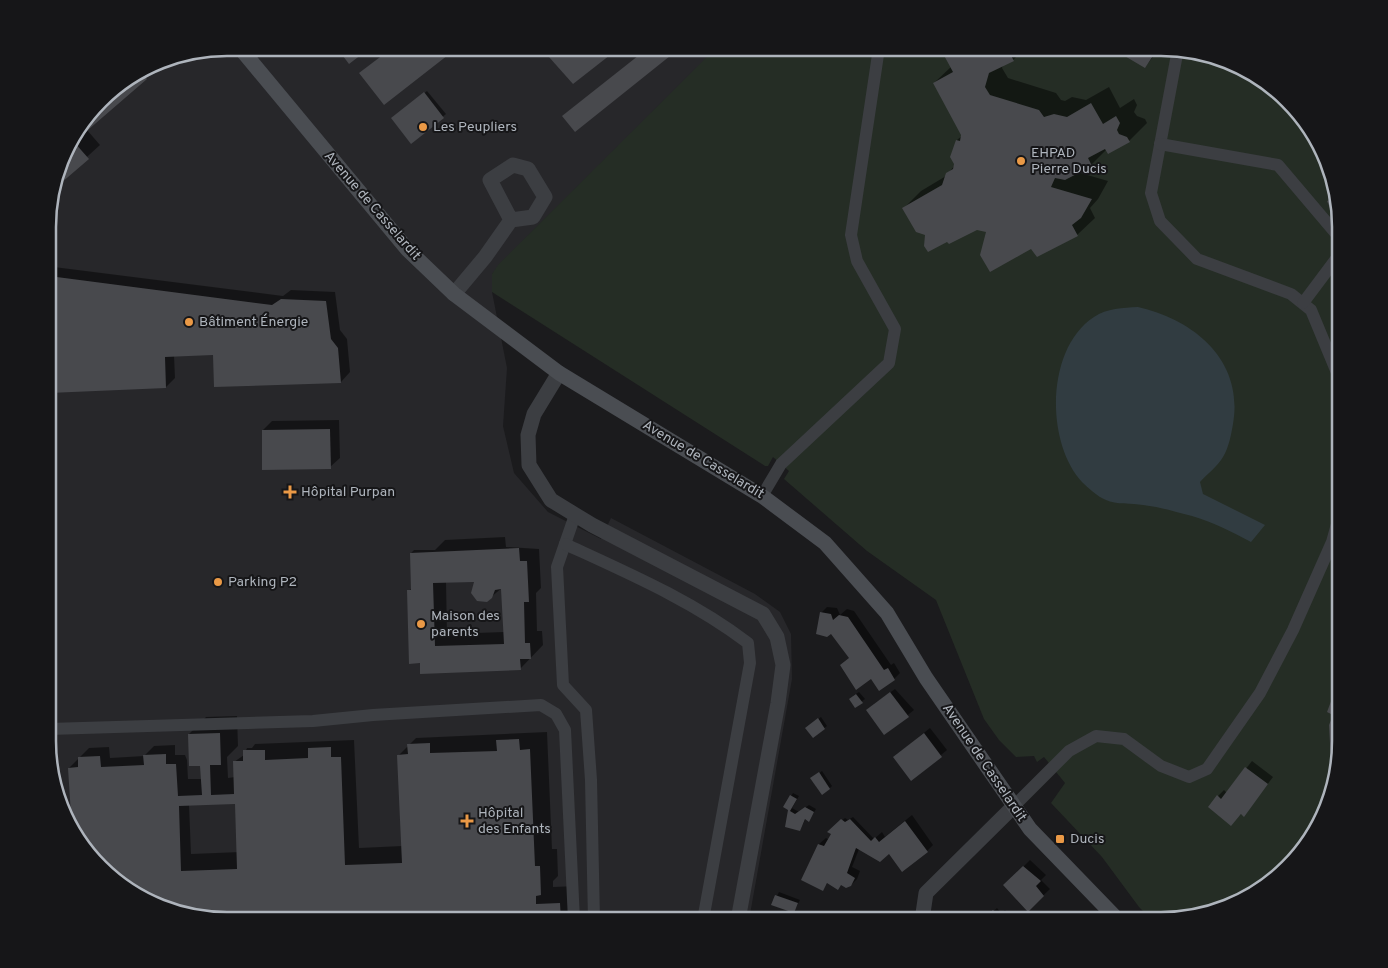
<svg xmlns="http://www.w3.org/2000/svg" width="1388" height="968" font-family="Overpass,sans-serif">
<rect width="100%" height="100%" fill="#1b1b1d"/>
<polygon fill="#27272a" points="227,48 723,48 492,274 492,292 507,368 503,426 514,473 548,512 601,539 611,518 755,594 780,612 791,634 792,679 749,920 216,920 169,911 118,884 72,831 49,764 49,204 66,148 109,92 159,61"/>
<polygon fill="#252d25" points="716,48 1172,48 1219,57 1270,84 1322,148 1340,216 1340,752 1331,799 1304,850 1240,902 1161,920 1152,920 1139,907 1102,857 1051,803 1065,783 1044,757 1037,762 1034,756 1016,757 999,740 984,719 936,600 867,551 784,479 789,471 773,457 768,466 765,466 492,292 492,274 498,265"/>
<path fill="#313c41" d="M1138 307C1195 320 1244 361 1233 424 1231 435 1229 447 1223 457 1218 466 1207 474 1200 482L1203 494 1265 525 1251 542C1232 532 1213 522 1192 516 1176 512 1160 507 1143 505 1132 503 1116 505 1106 500 1098 497 1087 487 1082 482 1045 442 1046 348 1094 317 1107 308 1123 308 1138 307Z"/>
<g fill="#0007" fill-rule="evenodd">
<polygon points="338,48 368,48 350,62"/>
<polygon points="393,48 455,48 384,103 363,71"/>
<polygon points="523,48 532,48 527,52"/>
<polygon points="561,48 617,48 573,83 553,54"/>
<polygon points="942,48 1025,48 1013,60 1003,65 1002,68 1008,78 1056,93 1061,100 1065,101 1072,97 1086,100 1109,87 1120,108 1134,99 1137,105 1134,112 1137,116 1145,119 1147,123 1129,141 1107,149 1091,165 1077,172 1108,181 1098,199 1090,208 1095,218 1077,235 1032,247 976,228 926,235 904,208 921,191 946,176 955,165 957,140 963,135 934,83 952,66"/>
<polygon points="1123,48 1160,48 1145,67"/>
<polygon points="156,63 159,66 146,78 87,130 100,145 54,187 66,148 109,92"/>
<polygon points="427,91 446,114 412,142 395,116"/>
<polygon points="54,267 283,296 291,290 335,292 340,330 347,339 350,372 341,382 214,354 174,355 175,378 166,387 49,392 49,272"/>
<polygon points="339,420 340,458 330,467 263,430 272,421"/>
<path d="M505 537 506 547 539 549 541 588 536 593 537 631H542L543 645 520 669 421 662 408 591 413 588 411 553 414 550H435L445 540ZM476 580 491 597 502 588 504 632 447 634 446 581Z"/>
<polygon points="827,607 837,608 840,615 847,609 854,611 891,665 894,663 900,673 894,679 850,658 821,613"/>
<polygon points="895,689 914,710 884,734 874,704"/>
<polygon points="1340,691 1340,752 1339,760 1332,760 1335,714 1329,711 1334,696"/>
<polygon points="859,692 865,699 855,706 853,696"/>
<path d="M237 716 238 746 227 757 228 778 235 777 234 762 244 755 247 748H252L255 744 354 740 359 848 402 846 399 755 416 738 547 732 552 849H557L558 876 553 881V887L577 886 579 920H229L231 916H222V920H216L201 917 118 884 72 831 69 768 89 748 109 747 110 758 144 756 154 746 175 745V755H185L187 760 188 779H202V765L189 734 206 717ZM236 802 240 852 191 854 189 804Z"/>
<polygon points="821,717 827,726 813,737 810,725"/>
<polygon points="930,728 947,750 912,779 894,757"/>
<polygon points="1252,761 1273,777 1249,809 1242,813 1231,825 1218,796 1224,790 1227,793"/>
<polygon points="822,771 832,786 830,788 815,776"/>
<polygon points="793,793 799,796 792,808 799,812 809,805 816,809 809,820 806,818 800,830 787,826 791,796"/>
<polygon points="912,815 933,845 927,851 889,853 859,849 852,867 860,871 857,879 851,885 828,882 823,890 803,879 819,844 826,838 829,840 832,833 829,831 845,818 848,820 853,817 874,839 882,832 885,837"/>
<polygon points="1030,860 1046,875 1041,880 1050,889 1028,910 1005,885"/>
<polygon points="779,892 800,900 794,911 773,904"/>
<polygon points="997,908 1001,913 1005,910 1012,918 1010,920 984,920"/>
<polygon points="1091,912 1096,917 1093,920 1082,920"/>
</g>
<g fill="#48494d" fill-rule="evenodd">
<polygon points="337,48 370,48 349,64"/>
<polygon points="392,48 457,48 384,105 359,73"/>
<polygon points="560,48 619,48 573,84 549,57"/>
<polygon points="648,48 680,48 575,132 562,116"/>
<polygon points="940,48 1007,48 1014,61 989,73 985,87 990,95 1039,110 1044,117 1054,114 1067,117 1091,103 1103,124 1116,116 1120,123 1117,130 1119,134 1127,137 1130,142 1108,154 1105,149 1088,158 1092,166 1065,180 1055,178 1051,187 1092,199 1081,218 1072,225 1078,236 1037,257 1031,249 990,272 980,255 986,232 977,230 949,244 947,242 928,252 924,246 925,235 916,232 902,208 942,185 946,173 953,169 954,164 950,157 956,140 960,141 961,135 933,83 953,72"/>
<polygon points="1120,48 1158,48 1145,68 1123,55 1125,51"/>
<polygon points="141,72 147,79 74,142 89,159 54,189 66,148 109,92"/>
<polygon points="424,92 444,118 411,144 391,118"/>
<polygon points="1335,198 1339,213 1332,213 1327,201"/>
<polygon points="49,276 272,305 281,299 326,301 331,339 338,348 341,383 214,387 213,355 165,357 166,388 49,393"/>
<polygon points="330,429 331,469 262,470 262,430"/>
<path d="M519 548 520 561H527L529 602H524L525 643H530L531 659H520L521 670 420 674V663L409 664 407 590H411L410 553ZM474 582 471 593 477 601 487 602 492 598 495 590 501 589 504 644 435 646 433 583Z"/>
<polygon points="820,612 831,614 833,620 839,615 848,617 884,670 888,668 895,680 879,691 871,679 856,690 840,665 849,658 831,634 827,637 816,634"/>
<polygon points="890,692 909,717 884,735 866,710"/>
<polygon points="856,694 863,703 855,708 849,699"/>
<polygon points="1333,696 1340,698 1340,752 1338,761 1331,762 1329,725 1333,715 1327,712"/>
<polygon points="818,718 825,729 813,738 805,728"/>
<path d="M220 733 221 765H210L211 795 234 794 233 761H243V750H265V760L308 758V748L331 747V757H341L345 865 402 863 397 755 408 754 407 744 430 743V753L497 751 496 740 519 739 520 750 530 749 535 866H540L541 895 536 896V904L560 903 561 920H241V917H236V920H227V917L213 918V920L169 911 118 884 72 831 68 768 78 767V757L100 756 101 767 144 765 143 755 166 754V764H176L178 796 202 795 200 766H189L188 734ZM235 804 237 869 181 871 179 806Z"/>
<polygon points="924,733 942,757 911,781 893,757"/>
<polygon points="1245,767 1268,784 1244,817 1241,814 1231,826 1208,807 1217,795 1221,799"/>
<polygon points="819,772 830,789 822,795 810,778"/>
<polygon points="790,795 797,799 790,811 795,814 805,807 814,812 809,822 805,819 800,831 785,827 788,810 783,807"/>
<polygon points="841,819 845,822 850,819 871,841 875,837 879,842 905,821 928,852 902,872 889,854 880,862 856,848 847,873 855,878 851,886 846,888 841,885 838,890 827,883 823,891 801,880 818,844 824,846 831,834 827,832"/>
<polygon points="1023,866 1041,881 1036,886 1044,896 1028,912 1003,885"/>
<polygon points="775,895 798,903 794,913 771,905"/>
<polygon points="993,910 997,915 1001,912 1010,920 982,920"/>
<polygon points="1087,914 1094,920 1080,920"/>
</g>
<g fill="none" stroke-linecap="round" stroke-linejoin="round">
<g stroke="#3c3e42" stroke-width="12">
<polyline points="1178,49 1151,193 1160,221 1197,259 1291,294 1311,310 1340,380"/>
<polyline points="1160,144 1278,165 1339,237 1339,255 1303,303"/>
<polyline points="762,496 781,464 889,363 895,329 857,261 851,235 879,48"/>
<polyline points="575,515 557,567 563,685 586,710 591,780 594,920"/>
<path d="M565 544C628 573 693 601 748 643L750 663 703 920"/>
<polyline points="49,729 313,721 373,715 541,705 556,714 565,730 574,920"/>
<polyline points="1014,806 1069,751 1096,736 1124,739 1161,766 1189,777 1207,769 1260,693 1293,630 1332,542 1340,513"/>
</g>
<g stroke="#3c3e42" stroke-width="15">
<polyline points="454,294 485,257 511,220 490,180 513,165 528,169 545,197 533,217 511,220"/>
<polyline points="559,373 534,414 528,435 529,465 551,500 592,525 763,614 777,637 783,665 778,703 738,920"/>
<polyline points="922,920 926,893 1014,806"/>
</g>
<polyline stroke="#4a4d52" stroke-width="15" points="240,48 407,249 454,294 559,373 762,496 825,543 887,613 926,678 1030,829 1118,920"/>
</g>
<g fill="#ea9946" stroke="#161618" stroke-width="2">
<circle cx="423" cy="127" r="5"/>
<circle cx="1021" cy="161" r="5"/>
<circle cx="189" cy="322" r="5"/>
<path d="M287.5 484.5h5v5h5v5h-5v5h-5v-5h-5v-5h5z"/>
<circle cx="218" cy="582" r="5"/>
<circle cx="421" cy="624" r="5"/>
<path d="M464.5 813.5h5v5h5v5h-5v5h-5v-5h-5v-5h5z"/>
<rect x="1055" y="834" width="10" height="10" rx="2.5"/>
</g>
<g text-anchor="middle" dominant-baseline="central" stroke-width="4" stroke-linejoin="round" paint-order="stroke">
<g font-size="14" fill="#aeb4bc" stroke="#161618" text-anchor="start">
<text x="433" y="127">Les Peupliers</text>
<text x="1031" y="153">EHPAD<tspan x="1031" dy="16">Pierre Ducis</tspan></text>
<text x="199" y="322">Bâtiment Énergie</text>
<text x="301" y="492">Hôpital Purpan</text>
<text x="228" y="582">Parking P2</text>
<text x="431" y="616">Maison des<tspan x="431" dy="16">parents</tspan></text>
<text x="478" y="813">Hôpital<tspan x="478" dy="16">des Enfants</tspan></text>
<text x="1070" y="839">Ducis</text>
</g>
<g font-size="14" fill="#aeb4bc" stroke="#161618">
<text transform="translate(372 206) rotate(49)">Avenue de Casselardit</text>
<text transform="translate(703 460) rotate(31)">Avenue de Casselardit</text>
<text transform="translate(984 763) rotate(56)">Avenue de Casselardit</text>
</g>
</g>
<path d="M0 0H1388V968H0ZM227 56H1161A171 171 0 0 1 1332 227V741A171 171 0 0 1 1161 912H227A171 171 0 0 1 56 741V227A171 171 0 0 1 227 56Z" fill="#161618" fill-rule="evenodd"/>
<path fill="none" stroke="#aeb4bc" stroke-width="2.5" d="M227 56H1161A171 171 0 0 1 1332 227V741A171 171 0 0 1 1161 912H227A171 171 0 0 1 56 741V227A171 171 0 0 1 227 56Z"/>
</svg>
